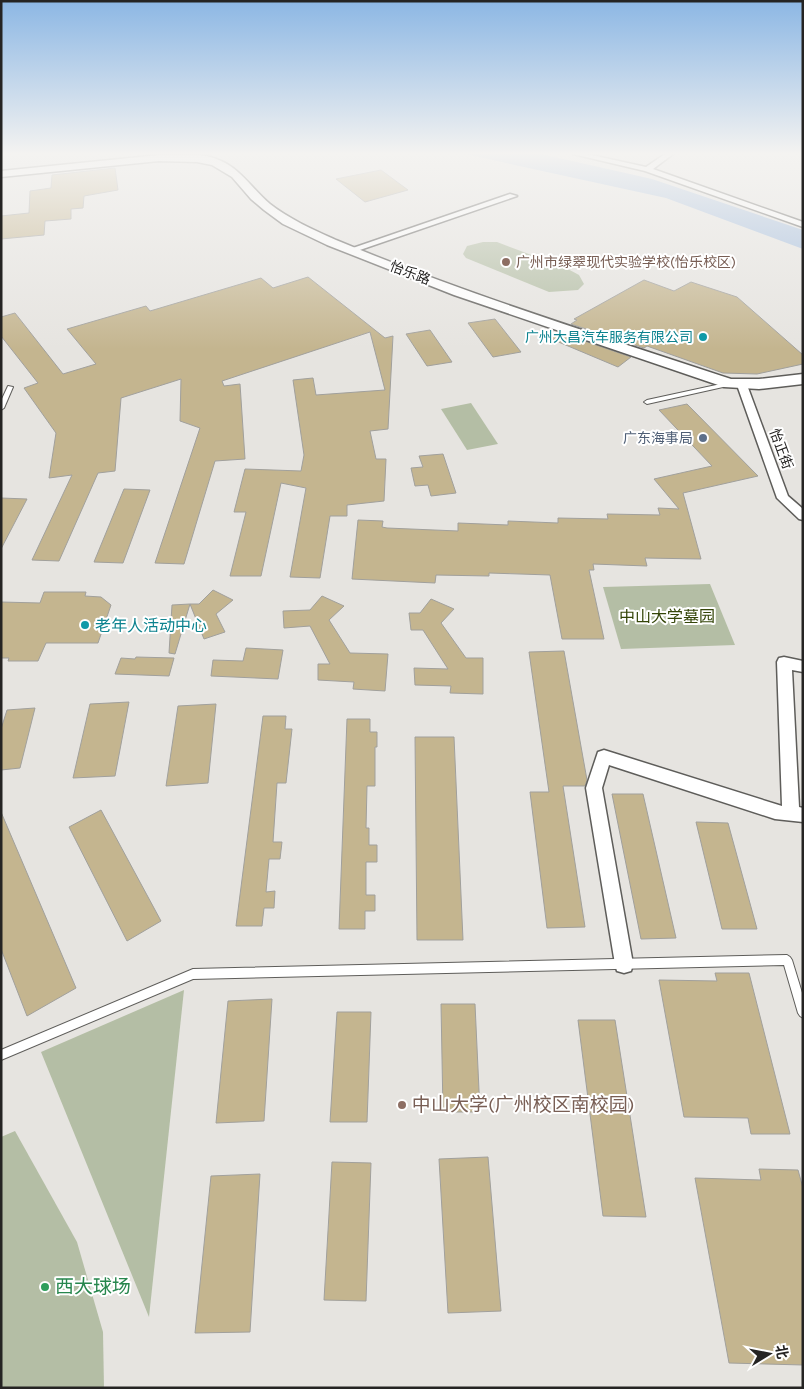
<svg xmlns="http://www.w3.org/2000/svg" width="804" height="1389" font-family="Karla,'Noto Sans SC',sans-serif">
<rect width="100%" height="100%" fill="#e6e4e0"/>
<g fill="#b4bea5">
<polygon points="483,242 497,242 566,268 579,275 584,284 578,290 549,292 466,258 463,254 467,246"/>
<polygon points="471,403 498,444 467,450 441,409"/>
<polygon points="710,584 735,645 621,649 603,587"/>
<polygon points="184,990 149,1317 41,1052"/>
<polygon points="15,1131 77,1242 103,1332 104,1388 1,1388 1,1137"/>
</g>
<polygon fill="#a2bcdd" points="465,154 541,154 652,179 803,230 803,249 666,198"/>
<g fill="#c4b58f" stroke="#a1a09c">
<polygon points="115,168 118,190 84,196 83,208 71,209 71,219 45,221 44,235 1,239 1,216 29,213 30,191 51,188 52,175"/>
<polygon points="381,170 408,190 365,202 336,179"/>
<polygon points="308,277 385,338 393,336 388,429 370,431 376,459 386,459 384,501 347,505 347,516 330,516 320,578 290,577 306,488 281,483 261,576 230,576 246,512 234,512 245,469 301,471 304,455 293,380 313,378 316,395 385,390 370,332 222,381 224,386 240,384 245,459 215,461 184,564 155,563 200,428 180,421 181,379 121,398 115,471 98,473 59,561 32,560 72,475 49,478 56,433 24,388 38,383 1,336 1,317 15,313 63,374 96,364 67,329 146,306 150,311 261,278 273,288"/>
<polygon points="644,280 674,291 691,282 737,297 803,355 803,364 757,374 723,373 647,346 644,348 571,324 577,320 574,319"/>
<polygon points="495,319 521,352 493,357 468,323"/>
<polygon points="430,330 452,362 427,366 406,334"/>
<polygon points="558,332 631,357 618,367 549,338"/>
<polygon points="687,404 758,476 683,493 701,559 645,558 647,566 593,564 594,570 589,570 604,639 562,639 550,575 489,573 489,576 436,575 435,583 352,579 358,520 383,521 382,527 387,528 458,531 458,523 508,525 508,521 558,523 558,518 608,519 607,514 660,515 658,508 679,509 654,479 712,466 659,410"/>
<polygon points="443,454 456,493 431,496 428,485 415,486 411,468 423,467 419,456"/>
<polygon points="124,489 150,490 123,563 94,562"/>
<polygon points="1,498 27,499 1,549"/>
<polygon points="213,590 233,600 216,614 225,632 204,639 190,604 199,604"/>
<polygon points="44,592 86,592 85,596 101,597 111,605 98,643 46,643 38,661 8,661 9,658 1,658 1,602 40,603"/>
<polygon points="322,596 344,606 329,620 350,653 388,654 385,691 353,689 354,682 318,680 318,664 330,664 310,626 284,628 283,611 310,610"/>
<polygon points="431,599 454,609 441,623 466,658 483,658 483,694 450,693 451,686 415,685 414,668 448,669 423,630 411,630 409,613 420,613"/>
<polygon points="190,604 175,654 169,653 172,605"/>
<polygon points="246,648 283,650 278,679 211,676 213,660 243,661"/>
<polygon points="564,651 587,780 585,786 563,786 585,927 547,928 530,792 549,792 529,652"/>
<polygon points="136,657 174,658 169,676 115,674 121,658 135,659"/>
<polygon points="129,702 115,776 73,778 90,704"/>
<polygon points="216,704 208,783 166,786 178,706"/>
<polygon points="35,708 20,768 1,770 1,729 7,710"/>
<polygon points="263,716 286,716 285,729 292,729 286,783 277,783 273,842 282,842 280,859 269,859 266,892 275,891 274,908 264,908 262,926 236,926"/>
<polygon points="347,719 370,719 370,732 377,732 377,747 375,747 375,786 367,786 366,828 369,828 369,845 377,845 377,862 366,862 366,895 375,895 375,911 365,911 365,929 339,929"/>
<polygon points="415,737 454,737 463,940 417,940"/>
<polygon points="612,794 643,794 676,938 641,939"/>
<polygon points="101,810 161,921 127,941 69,827"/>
<polygon points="1,812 76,988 27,1016 1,949"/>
<polygon points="696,822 728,823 757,929 722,929"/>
<polygon points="715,973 749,973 790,1134 751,1134 748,1118 684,1117 659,980 717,981"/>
<polygon points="272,999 264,1121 216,1123 228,1001"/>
<polygon points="441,1004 475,1004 480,1112 443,1112"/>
<polygon points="337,1012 371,1012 367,1122 330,1122"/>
<polygon points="578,1020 615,1020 646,1217 603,1216"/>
<polygon points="488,1157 501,1311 448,1313 439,1159"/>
<polygon points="332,1162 371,1163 366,1301 324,1300"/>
<polygon points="759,1169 798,1170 803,1188 803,1365 729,1363 695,1178 761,1180"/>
<polygon points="260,1174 250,1332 195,1333 211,1176"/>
</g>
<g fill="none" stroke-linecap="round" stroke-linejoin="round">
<defs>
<g id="lane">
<polygon points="730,382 733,384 732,385 647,404 644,402 647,400"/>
<polygon points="8,386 13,387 4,408 1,410 1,401"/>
<polygon points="787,955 790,957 792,960 803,996 803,1018 800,1016 798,1013 784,965 193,979 1,1060 1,1050 193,969"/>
</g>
<g id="street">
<polygon points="573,154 587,154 646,167 665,154 673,154 653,169 803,222 803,227 645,171"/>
<polygon points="510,194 517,196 354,252 347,250"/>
<polygon points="742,382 747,385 788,496 803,509 803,520 799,519 777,498 737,385"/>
<polygon points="784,657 803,661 803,672 792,670 799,807 803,808 803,822 775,819 609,765 602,788 633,964 631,971 624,973 617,971 615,964 586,788 598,752 604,750 782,806 777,662 779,658"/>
</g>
<path id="secondary" d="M159 155C177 155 202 152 219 160 241 169 252 189 270 204 289 219 314 230 336 240 465 294 599 335 731 379H759L803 374V384L759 389 724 387 454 295 327 245 283 224 264 210 251 199 232 177 212 165 197 162 159 161 1 177V171Z"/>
</defs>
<use href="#lane" stroke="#5e5d5a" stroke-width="2"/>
<use href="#street" stroke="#5e5d5a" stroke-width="3"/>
<use href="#secondary" stroke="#5e5d5a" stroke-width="3"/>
<use href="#lane" fill="#fff" fill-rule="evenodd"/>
<use href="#street" fill="#fff" fill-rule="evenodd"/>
<use href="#secondary" fill="#fff" fill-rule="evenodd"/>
</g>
<linearGradient id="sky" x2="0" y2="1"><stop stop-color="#8cb7e4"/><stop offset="0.44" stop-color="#f4f3f1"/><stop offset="1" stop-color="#f4f3f1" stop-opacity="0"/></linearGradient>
<rect width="804" height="349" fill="url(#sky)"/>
<g fill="#8d6e63" stroke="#fff" stroke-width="2">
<circle cx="506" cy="262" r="5"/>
<circle cx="402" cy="1105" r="5"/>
</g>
<g fill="#0f9aa8" stroke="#fff" stroke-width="2">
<circle cx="703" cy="337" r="5"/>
<circle cx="85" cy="625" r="5"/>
</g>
<circle fill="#5c6f8a" stroke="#fff" stroke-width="2" cx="703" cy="438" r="5"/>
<circle fill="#2e9e5b" stroke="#fff" stroke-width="2" cx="45" cy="1287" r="5"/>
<g text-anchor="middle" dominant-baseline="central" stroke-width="4" stroke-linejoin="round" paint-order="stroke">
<g font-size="14" fill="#785e54" stroke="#fff" text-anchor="start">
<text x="516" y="262">广州市绿翠现代实验学校(怡乐校区)</text>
</g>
<g font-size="14" fill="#252423" stroke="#fff">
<text transform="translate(410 273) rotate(21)">怡乐路</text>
<text transform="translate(781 449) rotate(70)">怡正街</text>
</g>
<g font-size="14" fill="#0d838f" stroke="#fff" text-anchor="end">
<text x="693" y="337">广州大昌汽车服务有限公司</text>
</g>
<g font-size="14" fill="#4e5e75" stroke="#fff" text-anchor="end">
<text x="693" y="438">广东海事局</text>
</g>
<g font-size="16" fill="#344508" stroke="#fff">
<text x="667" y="616">中山大学墓园</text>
</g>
<g font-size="16" fill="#0d838f" stroke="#fff" text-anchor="start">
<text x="95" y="625">老年人活动中心</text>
</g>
<g font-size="19" fill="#785e54" stroke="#fff" text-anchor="start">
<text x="412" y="1105">中山大学(广州校区南校园)</text>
</g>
<g font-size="19" fill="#27864d" stroke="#fff" text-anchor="start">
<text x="55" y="1287">西大球场</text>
</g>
</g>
<rect width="804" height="1389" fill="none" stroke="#252423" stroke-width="5"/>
<g transform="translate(769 1354) rotate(80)" stroke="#ffffff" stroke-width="4" paint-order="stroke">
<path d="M0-4L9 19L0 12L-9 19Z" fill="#252423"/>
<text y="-8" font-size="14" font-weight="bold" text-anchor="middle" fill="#252423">北</text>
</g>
</svg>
